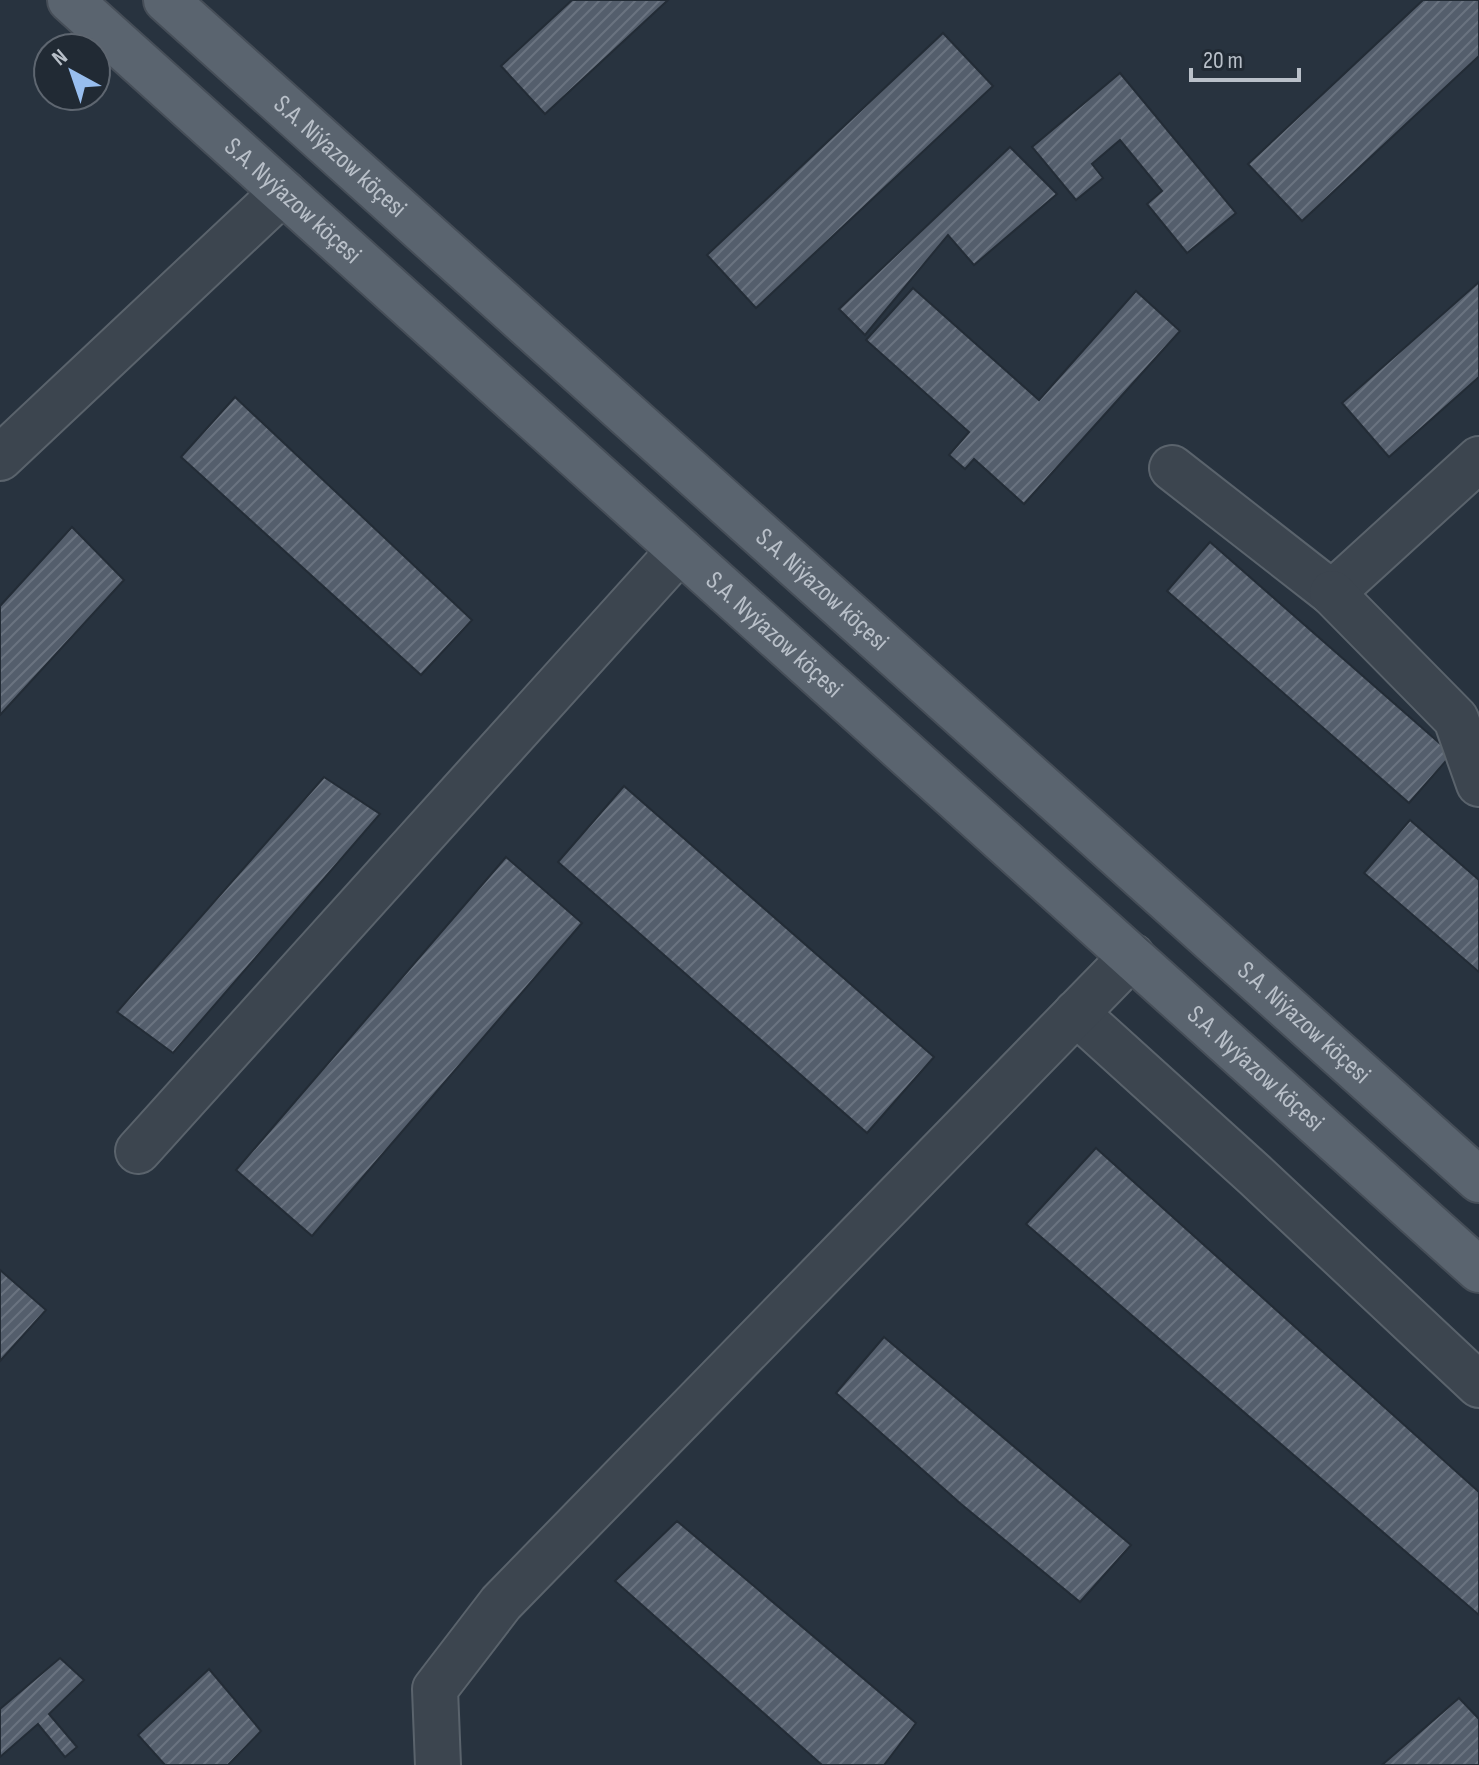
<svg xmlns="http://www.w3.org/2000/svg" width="1479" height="1765" font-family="'Sofia Sans Condensed',sans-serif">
<defs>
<pattern id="building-hatch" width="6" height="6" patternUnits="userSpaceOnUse" patternTransform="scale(2)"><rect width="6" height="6" fill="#545e6c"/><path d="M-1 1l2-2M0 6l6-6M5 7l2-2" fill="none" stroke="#6a7380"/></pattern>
</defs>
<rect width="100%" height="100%" fill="#28333f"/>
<g fill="url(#building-hatch)" stroke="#232c36" stroke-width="2">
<polygon points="572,0 668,0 545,114 501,66"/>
<polygon points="1423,0 1479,0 1479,56 1302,221 1248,164"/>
<polygon points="943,33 993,86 756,308 707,255"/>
<polygon points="1120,73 1236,213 1187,253 1147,204 1162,191 1120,140 1092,164 1103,178 1076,200 1032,147"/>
<polygon points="1010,147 1057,194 974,265 948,235 865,335 839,309"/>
<polygon points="1479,282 1479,377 1389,457 1342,403"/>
<polygon points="913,288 1039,400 1136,291 1180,331 1024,504 974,459 965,469 949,455 969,432 866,340"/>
<polygon points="235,397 472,620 421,675 181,457"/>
<polygon points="72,527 124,580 0,715 0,606"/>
<polygon points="1210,542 1452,754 1409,803 1167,591"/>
<polygon points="324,777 380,814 173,1053 117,1012"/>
<polygon points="624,786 934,1057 867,1133 558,862"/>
<polygon points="1410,820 1479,880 1479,972 1364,873"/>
<polygon points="506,857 582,923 312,1236 236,1170"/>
<polygon points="1096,1148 1479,1492 1479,1615 1026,1224"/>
<polygon points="0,1270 46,1310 0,1361"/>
<polygon points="884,1337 1131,1545 1080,1602 961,1504 836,1393"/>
<polygon points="677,1521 916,1723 884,1765 822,1765 615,1581"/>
<polygon points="60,1658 84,1680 49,1714 77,1747 65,1757 38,1724 0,1757 0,1709"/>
<polygon points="209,1669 261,1731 228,1765 165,1765 138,1735"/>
<polygon points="1459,1698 1479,1719 1479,1765 1382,1765"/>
</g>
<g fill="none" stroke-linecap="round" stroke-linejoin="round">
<defs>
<g id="minor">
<polyline points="0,458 283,192"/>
<polyline points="1172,468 1332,593 1479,459"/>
<polyline points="1332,593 1456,719 1479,784"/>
<polyline points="1076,1013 1256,1176 1479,1385"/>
<polyline points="138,1151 680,550"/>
<polyline points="438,1765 435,1689 501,1603 1132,956"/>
</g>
<g id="major">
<path id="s1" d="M70 0 1479 1270"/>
<path id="s2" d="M166 0 1479 1180"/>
</g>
</defs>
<use href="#minor" stroke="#5a636c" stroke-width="48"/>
<use href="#major" stroke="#464e58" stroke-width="48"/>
<use href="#minor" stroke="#3c454f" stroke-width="44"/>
<use href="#major" stroke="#5a646f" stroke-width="44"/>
</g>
<g text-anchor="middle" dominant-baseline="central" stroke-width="7" stroke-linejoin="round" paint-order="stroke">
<g font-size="26" fill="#b9c0c9" stroke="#212a34">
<text stroke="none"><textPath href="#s2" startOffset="234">S.A. Niýazow köçesi</textPath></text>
<text stroke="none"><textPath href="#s1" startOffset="300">S.A. Nyýazow köçesi</textPath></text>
<text stroke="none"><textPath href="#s2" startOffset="882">S.A. Niýazow köçesi</textPath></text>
<text stroke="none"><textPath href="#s1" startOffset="948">S.A. Nyýazow köçesi</textPath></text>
<text stroke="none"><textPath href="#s2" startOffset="1530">S.A. Niýazow köçesi</textPath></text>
<text stroke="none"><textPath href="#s1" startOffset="1596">S.A. Nyýazow köçesi</textPath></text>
</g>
</g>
<g transform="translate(72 72) rotate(320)"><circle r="38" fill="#212a34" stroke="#5e6670" stroke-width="2"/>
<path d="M0-6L14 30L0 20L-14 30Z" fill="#98beef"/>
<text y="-12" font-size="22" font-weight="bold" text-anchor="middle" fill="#b9c0c9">N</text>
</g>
<path d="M1191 68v12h108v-12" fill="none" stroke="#b9c0c9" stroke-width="4"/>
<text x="1203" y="68" font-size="24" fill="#b9c0c9" stroke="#212a34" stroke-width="6" paint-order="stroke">20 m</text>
</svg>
